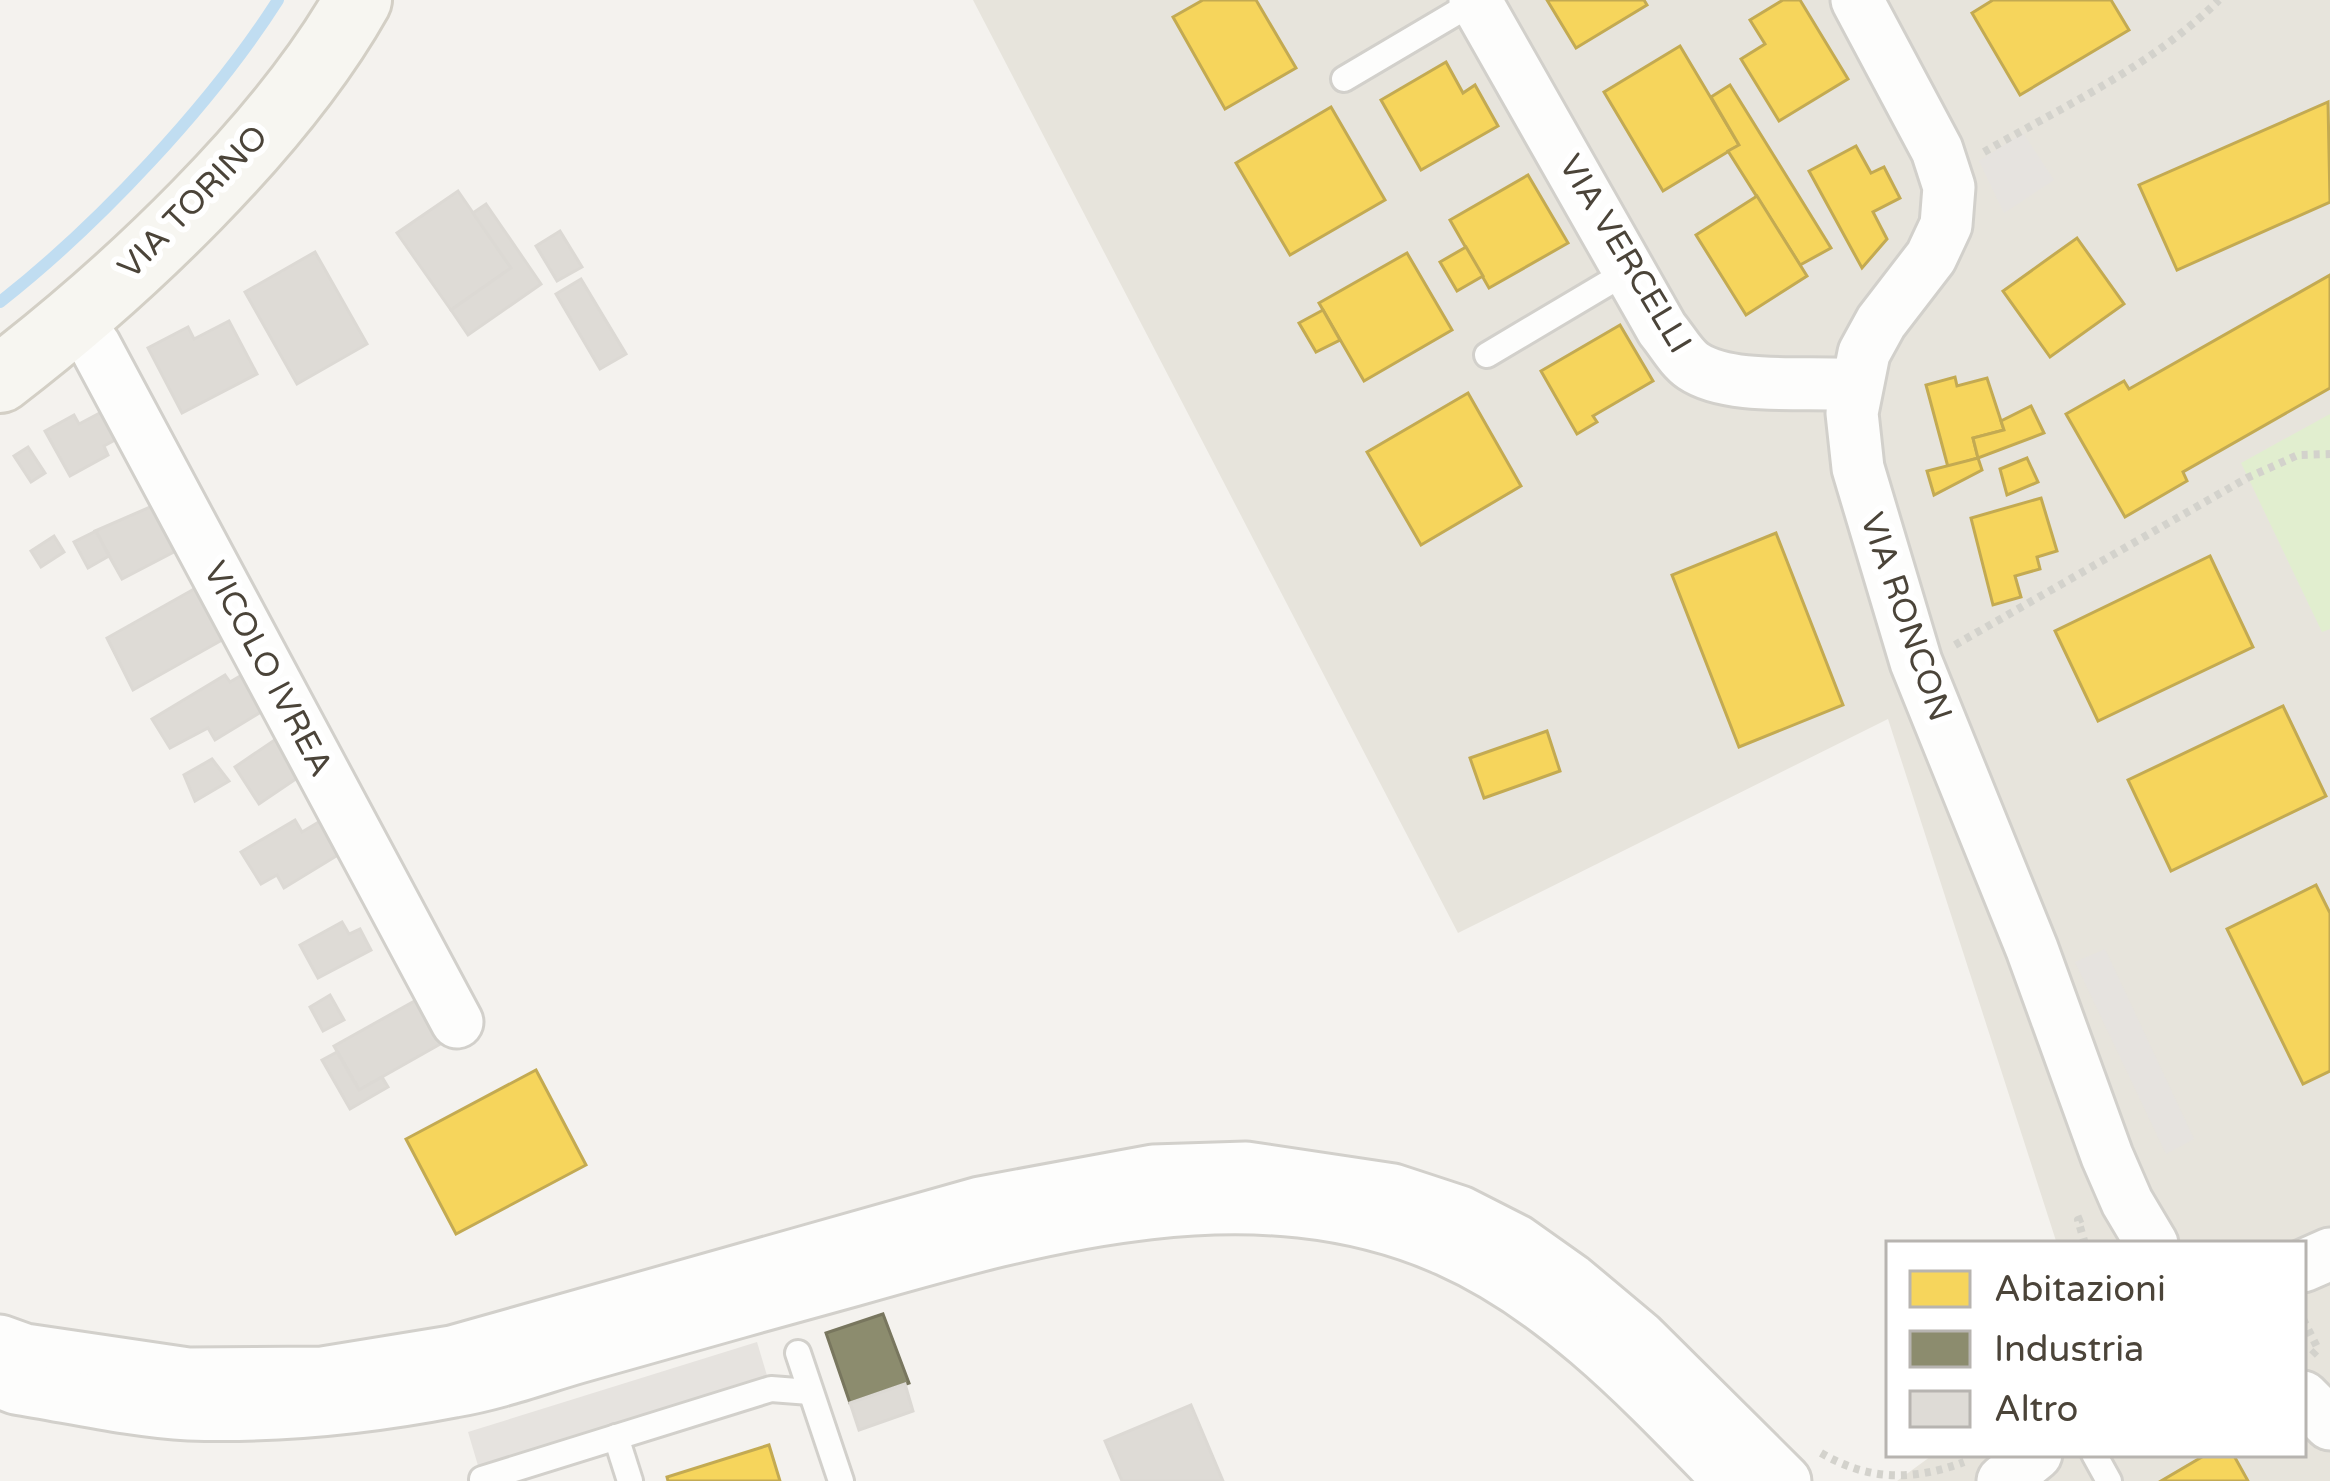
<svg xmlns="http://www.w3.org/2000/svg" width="2330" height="1481" font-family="'Varela Round',sans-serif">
<rect width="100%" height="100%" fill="#f4f2ee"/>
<polygon fill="#e7e4dc" points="973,0 2330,0 2330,1481 1897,1481 1934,1454 2303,1454 2303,1244 2057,1244 1888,719 1458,933"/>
<polygon fill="#e1eecf" points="2330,414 2330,629 2322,632 2241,463"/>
<g fill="#e6e3df">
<polygon points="2023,133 2054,180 2004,213 1979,161"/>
<polygon points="2105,949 2194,1139 2166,1154 2075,962"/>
<polygon points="757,1342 771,1389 482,1479 468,1432"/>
</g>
<g fill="#f6d55c" stroke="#c3aa52" stroke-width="3">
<polygon points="1203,0 1256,0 1296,68 1225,109 1173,17"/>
<polygon points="1547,0 1644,0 1647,5 1576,48"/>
<polygon points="1783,0 1800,0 1848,79 1779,121 1741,59 1765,44 1750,20"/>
<polygon points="1993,0 2111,0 2129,30 2020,95 1972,13"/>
<polygon points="1680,46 1739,145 1663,191 1604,92"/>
<polygon points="1446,62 1463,93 1475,85 1498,126 1421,170 1381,100"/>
<polygon points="1730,85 1831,248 1800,265 1728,151 1739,145 1711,97"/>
<polygon points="2328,102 2330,202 2177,270 2139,185"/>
<polygon points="1331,107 1385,200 1290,255 1236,163"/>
<polygon points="1856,146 1871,173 1884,167 1900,198 1873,212 1887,239 1862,268 1809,171"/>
<polygon points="1528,175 1568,243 1489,288 1450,220"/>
<polygon points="1757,196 1807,276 1746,315 1696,235"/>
<polygon points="2077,238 2124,304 2050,357 2003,291"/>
<polygon points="1466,247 1483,276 1457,291 1440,262"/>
<polygon points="1407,253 1452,330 1364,381 1319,303"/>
<polygon points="2330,275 2330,388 2183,472 2187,481 2125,517 2066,414 2124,381 2129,389"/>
<polygon points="1323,310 1340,340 1316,352 1299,323"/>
<polygon points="1620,325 1653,381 1593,416 1597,422 1577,434 1541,371"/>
<polygon points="1955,377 1957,386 1987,378 2004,430 1973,438 1978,458 1948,467 1926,385"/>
<polygon points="1468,393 1521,486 1421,545 1367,452"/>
<polygon points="2031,406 2044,433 1978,458 1973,438 2004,430 2001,421"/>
<polygon points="1978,458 1982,470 1934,495 1927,471"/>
<polygon points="2027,458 2038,482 2007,495 2000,469"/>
<polygon points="2041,498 2057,551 2037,557 2040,569 2015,576 2021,597 1993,605 1971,518"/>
<polygon points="1776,533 1843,705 1739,747 1672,575"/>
<polygon points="2210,556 2253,647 2098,721 2055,631"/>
<polygon points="2283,706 2326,796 2171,871 2128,780"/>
<polygon points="1547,731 1560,771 1484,798 1470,758"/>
<polygon points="2316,885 2330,913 2330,1071 2303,1084 2227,929"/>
<polygon points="536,1070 586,1165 456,1234 406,1139"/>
<polygon points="769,1445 780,1481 668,1481 667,1477"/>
<polygon points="2207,1454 2233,1454 2248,1481 2161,1481"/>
</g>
<polygon fill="#8c8c6e" stroke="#78765e" stroke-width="3" points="883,1314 909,1383 850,1403 826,1333"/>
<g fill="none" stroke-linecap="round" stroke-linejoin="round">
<path stroke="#c0ddf1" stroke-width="12" d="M0 302C98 225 211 105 278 0"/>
</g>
<g fill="#dedbd6" stroke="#dcd9d4" stroke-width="3">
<polygon points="458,191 511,268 451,310 397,233"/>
<polygon points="486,204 541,284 468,335 451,310 511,268 473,213"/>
<polygon points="560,231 582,267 557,281 536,246"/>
<polygon points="315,252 367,344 297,384 245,292"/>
<polygon points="581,279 626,354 600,369 556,294"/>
<polygon points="229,321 257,374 182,413 148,348 188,327 194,339"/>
<polygon points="111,407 126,434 104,446 108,455 70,476 45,431 74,415 79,424"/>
<polygon points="28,447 45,473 31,482 14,456"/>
<polygon points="164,501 187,545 122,579 95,531"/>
<polygon points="96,531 109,556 88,568 74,542"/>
<polygon points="54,536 64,552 41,567 31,551"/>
<polygon points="203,584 231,635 133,690 107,638"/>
<polygon points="252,669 274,704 215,740 208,728 170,748 152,719 225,675 230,682"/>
<polygon points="279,737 303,774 259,804 235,767"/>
<polygon points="212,759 229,781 195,801 184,775"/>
<polygon points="332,814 351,847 284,888 277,875 261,884 241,852 295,820 302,832"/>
<polygon points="342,922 349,934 360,929 371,950 318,978 300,945"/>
<polygon points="427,994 451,1038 359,1090 334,1046"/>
<polygon points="330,995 344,1020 323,1031 310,1007"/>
<polygon points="337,1052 359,1090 382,1077 388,1087 350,1109 322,1060"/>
<polygon points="905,1384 913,1411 859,1430 850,1403"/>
<polygon points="1191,1405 1223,1481 1122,1481 1105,1441"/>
</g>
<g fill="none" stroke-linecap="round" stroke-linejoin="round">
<defs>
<g id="lane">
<polyline points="1344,79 1476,1"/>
<polyline points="1487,355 1630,270"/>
<polyline points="798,1353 841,1481"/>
<polyline points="616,1437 630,1481"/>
<polyline points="2094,1454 2109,1481"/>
<polyline points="482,1479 771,1389 810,1392"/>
</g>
<g id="street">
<path d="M1475 0 1662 329C1672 341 1681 358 1693 366 1730 391 1810 381 1855 385"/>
<polyline points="1857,0 1937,150 1949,187 1946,225 1931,257 1881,322 1864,353 1852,413 1858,468 1916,662 2032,949 2107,1156 2127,1202 2152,1244"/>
<polyline points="75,318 95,346 457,1022"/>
<polyline points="2303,1266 2330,1254"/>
<polyline points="0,1341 25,1350 188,1374 323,1373 452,1352 980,1203 1153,1171 1246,1168 1393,1190 1460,1212 1517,1241 1572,1280 1640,1337 1785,1481"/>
<path d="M0 1382 16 1388C72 1397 132 1411 189 1414 279 1417 366 1408 454 1391 496 1384 537 1369 578 1357 670 1331 761 1305 853 1280 1042 1226 1256 1165 1447 1250 1559 1300 1646 1395 1730 1481"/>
<polyline points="2303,1397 2330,1424"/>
<polyline points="2003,1481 2036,1454"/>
</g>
<path id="secondary" d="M0 379C125 283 281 137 358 0"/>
</defs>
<use href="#lane" stroke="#d2d0cb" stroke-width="30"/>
<use href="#street" stroke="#d2d0cb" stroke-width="57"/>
<use href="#secondary" stroke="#d3cfc5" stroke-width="72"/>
<g stroke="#d3d2cc" stroke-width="8" stroke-dasharray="6 6" stroke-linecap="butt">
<path d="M1984 152C2064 106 2152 66 2219 0"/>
<polyline points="1955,645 2247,478 2298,455 2330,454"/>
<polyline points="2085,1244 2078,1220 2088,1216"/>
<polyline points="2303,1319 2318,1349 2312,1355"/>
<path d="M1821 1453C1869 1481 1913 1481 1964 1462"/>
</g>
<use href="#lane" stroke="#fdfdfc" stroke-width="24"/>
<use href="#street" stroke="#fdfdfc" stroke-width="51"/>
<use href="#secondary" stroke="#f7f6f1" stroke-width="66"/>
</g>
<g text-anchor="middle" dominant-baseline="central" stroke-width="12" stroke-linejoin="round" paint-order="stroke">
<g font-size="33" fill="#4b4439" stroke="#fff">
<text transform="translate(193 202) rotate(-46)">VIA TORINO</text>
<text transform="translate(1625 254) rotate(59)">VIA VERCELLI</text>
<text transform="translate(1906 617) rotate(71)">VIA RONCON</text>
<text transform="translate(268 669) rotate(62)">VICOLO IVREA</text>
</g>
</g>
<rect x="1886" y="1241" width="420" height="216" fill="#ffffff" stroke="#b7b4b0" stroke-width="3"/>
<rect x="1910" y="1271" width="60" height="36" fill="#f6d55c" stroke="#b7b4b0" stroke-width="3"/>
<text x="1994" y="1301" font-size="36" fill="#4b4439">Abitazioni</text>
<rect x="1910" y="1331" width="60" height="36" fill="#8c8c6e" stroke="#b7b4b0" stroke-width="3"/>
<text x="1994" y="1361" font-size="36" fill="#4b4439">Industria</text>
<rect x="1910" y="1391" width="60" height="36" fill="#dedbd6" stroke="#b7b4b0" stroke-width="3"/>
<text x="1994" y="1421" font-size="36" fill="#4b4439">Altro</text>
</svg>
